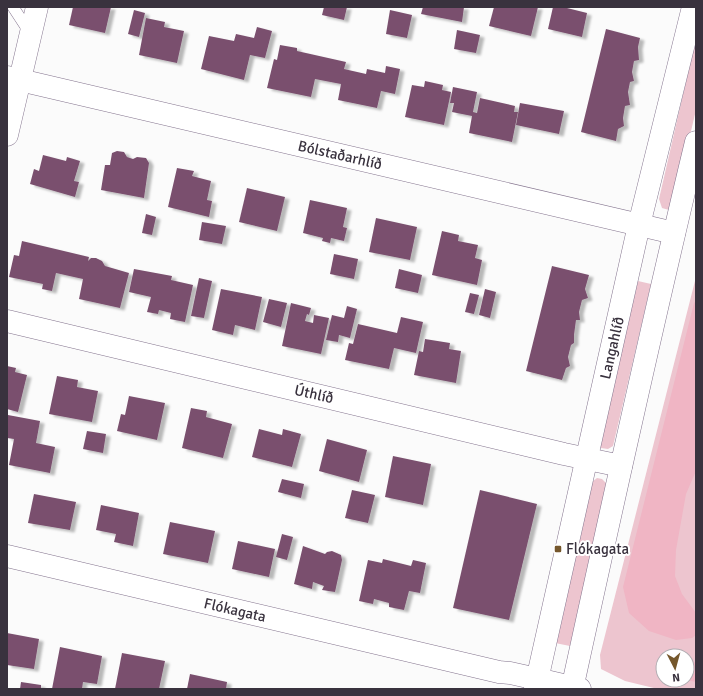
<svg xmlns="http://www.w3.org/2000/svg" width="703" height="696" font-family="Signika,sans-serif">
<defs>
<filter id="shadow"><feDropShadow dx="4.5" dy="2.5" stdDeviation="1" flood-color="#0004"/></filter>
</defs>
<rect width="100%" height="100%" fill="#fbfbfb"/>
<g fill="#edc5cf" fill-rule="evenodd">
<polygon points="696,38 696,110 673,207 669,210 662,208 659,199"/>
<path d="M696 277V689H658L625 681 601 669 600 655ZM663 656H687V680H663Z"/>
<polygon points="638,281 651,284 613,446 608,449 601,448 599,443"/>
<polygon points="597,478 602,479 607,484 570,646 555,643 592,482"/>
</g>
<g fill="#f0b5c4">
<polygon points="696,301 696,471 686,494 676,550 675,576 682,594 696,613 696,635 692,638 676,640 649,631 629,613 623,587 694,303"/>
<polygon points="696,662 696,682 687,680 687,664"/>
</g>
<g fill="#7a506e" filter="url(#shadow)">
<polygon points="73,7 111,7 105,33 69,25"/>
<polygon points="324,7 347,7 344,20 322,15"/>
<polygon points="423,7 464,7 462,22 421,14"/>
<polygon points="494,7 538,7 531,36 489,26"/>
<polygon points="553,7 563,7 587,13 582,37 548,29"/>
<polygon points="134,10 145,13 139,37 128,34"/>
<polygon points="390,10 412,15 407,38 386,34"/>
<polygon points="146,18 165,22 164,27 184,31 177,63 139,55"/>
<polygon points="257,27 272,31 265,58 250,55 244,80 201,69 209,36 234,41 236,34 254,38"/>
<polygon points="606,29 640,38 638,47 639,60 634,61 632,72 634,81 630,82 628,92 630,105 625,106 623,118 624,126 618,129 616,141 581,132"/>
<polygon points="457,30 480,35 476,53 454,49"/>
<polygon points="280,45 297,48 297,51 346,62 344,69 366,74 367,69 385,73 386,66 400,69 395,94 381,91 377,108 338,100 341,84 315,79 311,97 267,88 274,59 277,60"/>
<polygon points="425,81 443,85 442,90 451,92 444,125 405,117 412,85 424,87"/>
<polygon points="453,87 477,92 473,112 477,113 480,98 515,106 514,112 518,112 512,142 469,133 472,116 452,112 454,103 450,103"/>
<polygon points="520,103 564,111 559,134 516,125"/>
<polygon points="117,151 124,152 127,157 133,159 137,157 146,158 149,163 144,198 101,190 105,165 110,165 112,153"/>
<polygon points="43,155 66,161 67,157 80,161 74,181 79,182 75,197 30,184 34,169 39,171"/>
<polygon points="177,168 194,171 192,176 211,181 207,200 212,201 209,217 168,207"/>
<polygon points="247,188 285,197 277,231 239,222"/>
<polygon points="310,200 347,208 343,227 347,228 344,241 331,238 330,243 322,241 323,238 303,233"/>
<polygon points="146,214 156,217 152,235 142,233"/>
<polygon points="376,218 417,227 410,260 369,252"/>
<polygon points="202,222 226,226 222,244 199,240"/>
<polygon points="442,231 459,235 458,241 478,245 475,258 482,260 477,285 432,275"/>
<polygon points="22,241 89,257 88,261 91,258 96,258 102,261 105,266 129,273 120,308 79,299 83,279 56,273 52,291 42,289 43,284 9,277 14,255 19,256"/>
<polygon points="334,254 358,259 354,279 330,274"/>
<polygon points="552,266 589,275 585,289 588,298 582,300 579,312 580,320 576,320 574,335 574,343 571,345 568,357 570,366 566,368 562,380 526,371"/>
<polygon points="134,269 172,276 171,280 193,285 185,322 170,319 171,313 159,310 158,314 147,312 151,297 129,292"/>
<polygon points="399,269 422,275 418,293 395,288"/>
<polygon points="199,278 212,281 204,318 191,316"/>
<polygon points="221,289 262,297 255,330 235,325 233,335 212,330"/>
<polygon points="485,289 496,292 490,318 479,315"/>
<polygon points="470,293 479,295 474,314 465,312"/>
<polygon points="269,299 287,303 281,327 263,322"/>
<polygon points="291,303 311,308 309,315 307,314 305,321 313,323 314,315 329,318 321,354 282,346"/>
<polygon points="347,306 357,309 350,338 339,335 338,342 326,340 332,315 344,318"/>
<polygon points="401,317 423,322 416,353 394,348 389,369 345,360 349,343 353,344 358,324 397,333"/>
<polygon points="425,339 450,343 449,349 461,351 456,383 414,375 419,351 423,352"/>
<polygon points="7,366 16,368 15,372 27,375 18,412 7,409"/>
<polygon points="57,376 78,380 77,387 98,391 92,422 49,414"/>
<polygon points="129,396 165,403 157,440 117,431 121,414 125,415"/>
<polygon points="191,408 207,411 206,417 232,424 223,458 182,448"/>
<polygon points="8,415 40,421 36,443 55,447 50,473 9,465 14,439 7,438"/>
<polygon points="259,429 282,435 283,429 301,434 292,467 252,457"/>
<polygon points="87,431 106,434 103,453 83,449"/>
<polygon points="327,439 367,450 359,482 319,471"/>
<polygon points="393,456 431,464 423,505 385,497"/>
<polygon points="282,479 304,484 301,498 278,492"/>
<polygon points="352,490 375,495 368,523 345,518"/>
<polygon points="480,490 537,504 509,620 453,608"/>
<polygon points="34,494 76,502 70,530 28,523"/>
<polygon points="101,505 139,513 133,546 114,542 116,534 96,530"/>
<polygon points="170,522 215,531 208,563 163,554"/>
<polygon points="282,534 293,537 287,560 276,557"/>
<polygon points="238,541 275,549 269,577 232,569"/>
<polygon points="303,546 325,554 327,552 332,551 341,555 342,560 335,592 322,590 324,586 313,582 312,589 294,584"/>
<polygon points="383,559 411,566 413,560 426,563 420,593 409,591 404,610 389,607 389,603 374,599 373,604 359,601 368,560 382,563"/>
<polygon points="7,633 39,639 34,669 7,665"/>
<polygon points="60,647 102,656 97,684 83,682 82,689 52,689"/>
<polygon points="122,653 165,661 159,689 115,689"/>
<polygon points="190,674 227,682 226,689 187,689"/>
<polygon points="21,682 41,685 41,689 20,689"/>
</g>
<g fill="none" stroke-linecap="round" stroke-linejoin="round">
<defs>
<polyline id="service" points="13,7 30,33"/>
<g id="minor">
<polyline points="7,77 674,233"/>
<polyline points="7,135 37,7"/>
<polyline points="7,321 564,454 621,466"/>
<polyline points="7,556 499,672 510,673 537,679"/>
</g>
<g id="tertiary">
<polyline points="537,679 580,689"/>
<polyline points="535,689 639,225 693,7"/>
<path d="M572 689C612 506 652 324 696 142"/>
</g>
</defs>
<use href="#service" stroke="#84748e" stroke-width="12"/>
<use href="#minor" stroke="#84748e" stroke-width="23"/>
<use href="#tertiary" stroke="#84748e" stroke-width="23"/>
<use href="#service" stroke="#fff" stroke-width="11"/>
<use href="#minor" stroke="#fff" stroke-width="22"/>
<use href="#tertiary" stroke="#fff" stroke-width="22"/>
</g>
<rect fill="#75572c" stroke="#fff" stroke-width="1.5" x="554" y="545" width="8" height="8" rx="2"/>
<g text-anchor="middle" dominant-baseline="central" stroke-width="4" stroke-linejoin="round" paint-order="stroke">
<g font-size="15" fill="#39323e" stroke="#fff">
<text transform="translate(340 155) rotate(13)">Bólstaðarhlíð</text>
<text transform="translate(612 348) rotate(-77)">Langahlíð</text>
<text transform="translate(314 394) rotate(13)">Úthlíð</text>
<text transform="translate(235 610) rotate(13)">Flókagata</text>
</g>
<g font-size="15" fill="#39323e" stroke="#fff" text-anchor="start">
<text x="566" y="549">Flókagata</text>
</g>
</g>
<rect width="703" height="696" fill="none" stroke="#39323e" stroke-width="16"/>
<g transform="translate(675 668) rotate(174)"><circle r="19" fill="#ffffff" stroke="#b0adb2"/>
<path d="M0-3L7 15L0 10L-7 15Z" fill="#75572c"/>
<text y="-6" font-size="11" font-weight="bold" text-anchor="middle" fill="#39323e">N</text>
</g>
</svg>
